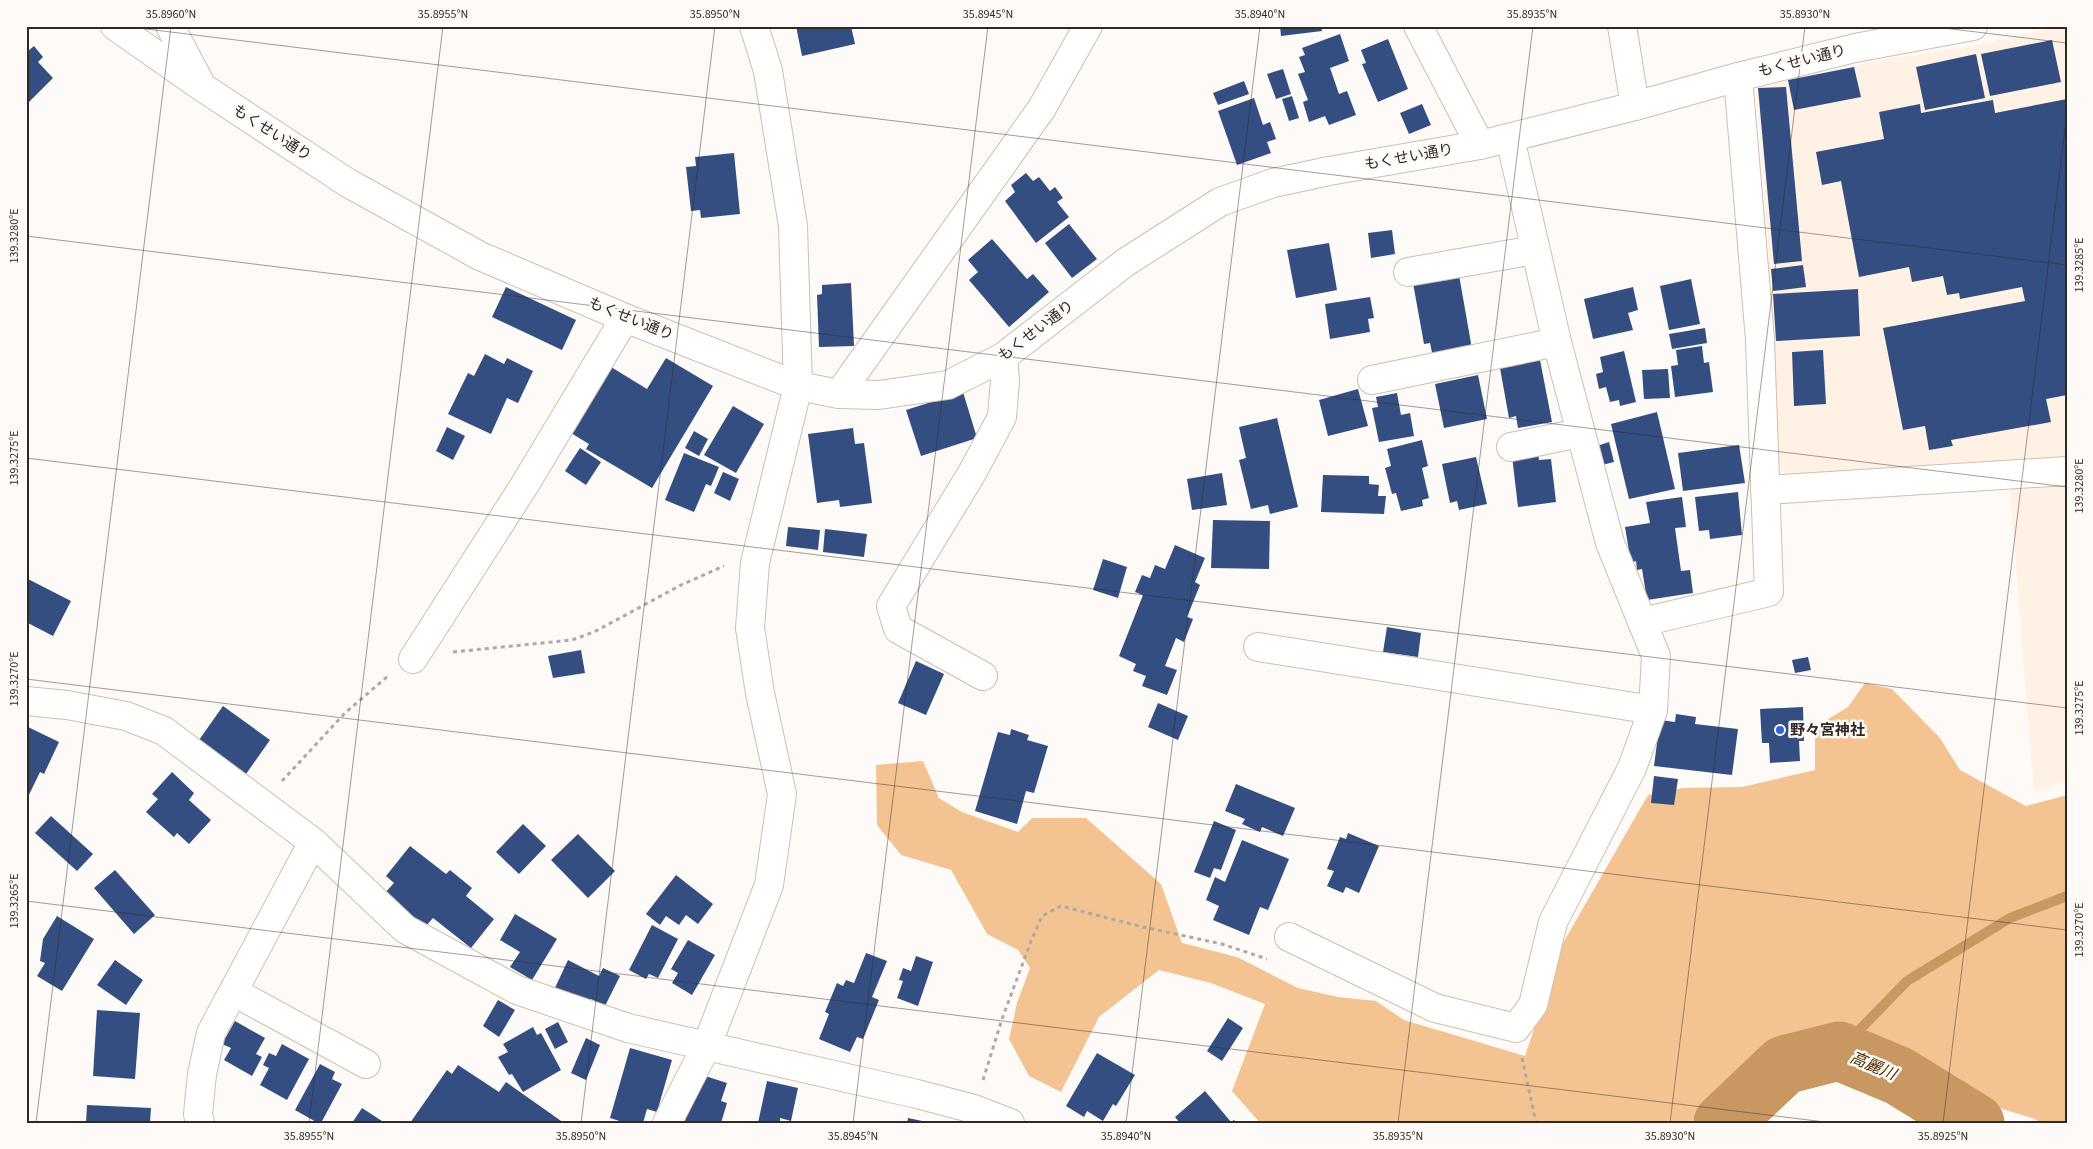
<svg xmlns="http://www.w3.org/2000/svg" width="2093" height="1149" font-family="'Source Sans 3','Noto Sans JP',sans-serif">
<rect width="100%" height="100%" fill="#fefaf7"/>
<polygon fill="#fff2e4" points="2058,26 2067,26 2067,781 2034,793 2008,465 1788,477 1779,467 1768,245 1757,88 1881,60 1983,44"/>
<polygon fill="#f3c492" points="1865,683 1892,689 1940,738 1960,770 2026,806 2067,795 2067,1123 2040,1123 2035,1119 1980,1102 1915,1062 1824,1040 1779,1049 1737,1070 1691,1123 1260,1123 1232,1091 1265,1004 1211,983 1159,970 1099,1017 1061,1092 1029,1076 1009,1039 1017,1003 1030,968 1018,950 987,934 951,870 901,855 877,825 876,765 923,761 939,798 962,812 1018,832 1032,818 1086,818 1161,884 1182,943 1237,957 1298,988 1338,997 1376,1001 1404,1020 1525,1056 1563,943 1648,795 1683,788 1742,787 1815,770 1815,727 1848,707"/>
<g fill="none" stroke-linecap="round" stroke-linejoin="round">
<polyline stroke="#c99862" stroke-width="10" points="1839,1051 1907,981 2010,918 2067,896"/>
<polyline stroke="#c99862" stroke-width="59" points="1723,1123 1784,1065 1839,1051 1899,1076 1975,1123"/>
</g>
<g fill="#344e82">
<polygon points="796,26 851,26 855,44 802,56"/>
<polygon points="1280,26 1321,26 1322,31 1281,36"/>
<polygon points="1340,34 1349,61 1330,68 1339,94 1347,91 1356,115 1329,125 1325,116 1309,122 1303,102 1308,100 1298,74 1305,72 1299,57 1305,55 1302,48"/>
<polygon points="1388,39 1408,89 1378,102 1362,64 1366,63 1361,50"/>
<polygon points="2052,40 2061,82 1990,96 1981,54"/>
<polygon points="34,46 43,57 38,62 53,78 29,102 26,99 26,49 28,51"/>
<polygon points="1976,54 1985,98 1925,110 1916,67"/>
<polygon points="1854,67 1861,97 1794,110 1788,80"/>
<polygon points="1283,69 1291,94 1276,99 1267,74"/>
<polygon points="1244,81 1249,94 1218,105 1213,93"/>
<polygon points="1786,87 1802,261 1774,264 1758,88"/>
<polygon points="1292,96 1299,118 1289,121 1282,99"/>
<polygon points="1254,98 1263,125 1270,122 1276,139 1267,142 1271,153 1237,165 1218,111"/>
<polygon points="2067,99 2067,395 2046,399 2051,422 1951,440 1953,446 1929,450 1925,426 1903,430 1883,328 2025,301 2022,287 1960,299 1959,293 1947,295 1943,276 1912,282 1909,267 1859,277 1841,181 1822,185 1816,152 1884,139 1879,112 1920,104 1921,113 1993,100 1995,113"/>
<polygon points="1422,104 1431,125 1409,134 1400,113"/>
<polygon points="734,153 740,214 701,218 700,210 691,211 686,167 696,166 695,157"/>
<polygon points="1026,173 1033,181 1039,177 1050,191 1055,187 1063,198 1057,202 1069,217 1036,243 1005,201 1015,192 1011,185"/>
<polygon points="1069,224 1097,259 1072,278 1045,243"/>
<polygon points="1392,230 1395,254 1371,258 1368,233"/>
<polygon points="992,239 1027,279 1033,274 1049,292 1009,327 969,280 978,272 968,260"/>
<polygon points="1329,243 1337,290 1296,298 1287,250"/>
<polygon points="1803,265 1806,287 1773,291 1771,269"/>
<polygon points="1459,275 1472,349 1433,357 1430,343 1424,344 1413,283"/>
<polygon points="1691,279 1700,324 1669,330 1660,286"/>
<polygon points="851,283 854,346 819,347 817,295 822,294 822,285"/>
<polygon points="506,287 576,320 562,350 492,317"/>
<polygon points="1633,287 1638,310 1628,313 1633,330 1593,339 1584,299"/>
<polygon points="1858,289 1860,336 1776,341 1773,294"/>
<polygon points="1370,297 1374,318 1368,319 1370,332 1330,339 1325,304"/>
<polygon points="1705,328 1707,343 1672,349 1669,334"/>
<polygon points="1702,346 1704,363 1709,362 1713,392 1675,397 1671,366 1678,365 1676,350"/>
<polygon points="1823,350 1826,404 1794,406 1792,352"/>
<polygon points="1624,351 1636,402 1620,406 1619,400 1610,402 1606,387 1599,389 1596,374 1603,372 1600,357"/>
<polygon points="485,354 504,364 507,358 533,371 518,403 507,398 491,434 448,414 468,373 474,376"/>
<polygon points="666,358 713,386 652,488 586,449 589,444 571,433 611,367 647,389"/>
<polygon points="1540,360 1552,422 1518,428 1516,416 1509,418 1500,368"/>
<polygon points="1668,369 1670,398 1644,399 1642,370"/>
<polygon points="1478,375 1487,419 1444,428 1435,384"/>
<polygon points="1358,389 1368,426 1328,436 1319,400"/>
<polygon points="963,392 977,438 921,456 906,410"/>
<polygon points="1397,393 1401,415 1410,413 1414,436 1379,442 1372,408 1378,407 1376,397"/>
<polygon points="733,406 764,424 736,473 704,455"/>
<polygon points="1657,412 1675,489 1629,499 1611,424"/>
<polygon points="1277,418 1298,507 1270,514 1268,505 1251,509 1239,460 1246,458 1239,427"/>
<polygon points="447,427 465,436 453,460 436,451"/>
<polygon points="853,428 855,444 864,443 872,503 840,507 839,500 817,503 808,434"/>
<polygon points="694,431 708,439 699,456 685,448"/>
<polygon points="1422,440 1428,466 1422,468 1429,498 1422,500 1423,506 1401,511 1396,493 1392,494 1385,468 1391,466 1387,449"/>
<polygon points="1609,442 1614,462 1602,465 1597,446"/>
<polygon points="1739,445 1745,483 1683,491 1678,453"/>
<polygon points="580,448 601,462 586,485 565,471"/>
<polygon points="684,453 719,467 711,486 706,484 694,512 665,500"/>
<polygon points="1538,453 1539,460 1551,459 1556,502 1518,507 1512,456"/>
<polygon points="1476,457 1487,504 1459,510 1457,501 1450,503 1442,464"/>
<polygon points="723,472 739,479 730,501 714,493"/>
<polygon points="1222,473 1227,505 1192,510 1187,479"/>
<polygon points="1323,475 1369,476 1369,484 1379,485 1378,496 1386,496 1384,514 1321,512"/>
<polygon points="1738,492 1742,535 1710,539 1709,530 1699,531 1695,497"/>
<polygon points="1682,497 1686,527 1675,528 1681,571 1690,570 1693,593 1647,600 1642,569 1637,570 1636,561 1631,563 1625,527 1650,523 1646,502"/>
<polygon points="1213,520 1270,521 1269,569 1211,568"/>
<polygon points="788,527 820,530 818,550 786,546"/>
<polygon points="825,529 867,534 864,557 823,552"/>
<polygon points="1175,545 1205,558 1195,582 1200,585 1187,617 1193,619 1184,642 1176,638 1165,666 1177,670 1167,695 1142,686 1146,676 1133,671 1136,664 1119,656 1143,595 1135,592 1142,575 1150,578 1155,565 1165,569"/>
<polygon points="1103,559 1127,567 1118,598 1093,590"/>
<polygon points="26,578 71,601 53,636 26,622"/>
<polygon points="1387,627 1421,633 1418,657 1383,652"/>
<polygon points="581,650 585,673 553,678 548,656"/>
<polygon points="1808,657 1811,670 1795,673 1792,660"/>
<polygon points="916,661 944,674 926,715 898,703"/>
<polygon points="1158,703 1188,716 1178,740 1148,727"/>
<polygon points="223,706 270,740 246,774 199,740"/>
<polygon points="1803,707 1804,741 1799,741 1800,761 1770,763 1769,743 1762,743 1760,709"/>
<polygon points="1676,714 1696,717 1695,724 1738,729 1732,775 1654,766 1660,720 1675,722"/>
<polygon points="26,726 59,742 44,774 40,772 26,801"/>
<polygon points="1011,729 1029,735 1027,740 1048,746 1034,793 1026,791 1017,824 975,811 998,732 1010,735"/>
<polygon points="172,772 194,793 189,800 211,820 189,844 177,833 174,837 146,812 158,799 152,794"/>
<polygon points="1654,776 1678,779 1674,805 1651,803"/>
<polygon points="1236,784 1295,808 1283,836 1262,827 1260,832 1242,824 1245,819 1225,811"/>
<polygon points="51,816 93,854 77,871 35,833"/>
<polygon points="1214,821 1236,830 1221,870 1214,868 1210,878 1194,872"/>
<polygon points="523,824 546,846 519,874 496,852"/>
<polygon points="1348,833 1379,846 1359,893 1346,887 1343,893 1327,886 1334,871 1327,869 1340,837 1346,839"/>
<polygon points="578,834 615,871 588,898 551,860"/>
<polygon points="1242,840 1289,859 1268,910 1260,907 1249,935 1213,920 1219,906 1206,900 1215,877 1225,882"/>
<polygon points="410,846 446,874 450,870 472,888 466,896 494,919 471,948 433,918 425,927 384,894 394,883 386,876"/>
<polygon points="115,870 155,915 134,934 94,888"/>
<polygon points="676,875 713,904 698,924 686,915 679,925 666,916 660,925 646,914"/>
<polygon points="515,914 557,939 532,980 510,967 520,952 500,940"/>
<polygon points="57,916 94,939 62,991 37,976 45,963 40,961 43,939"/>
<polygon points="652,925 678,939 658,978 649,974 646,979 629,970"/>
<polygon points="688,940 715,955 692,995 672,983 678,973 671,969"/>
<polygon points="866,953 887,961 872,997 879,1000 863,1039 857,1037 850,1052 819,1039 829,1014 825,1012 837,983 843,986 846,980 854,983"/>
<polygon points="916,956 933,962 918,1006 897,998 903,981 899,980 903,968 911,971"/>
<polygon points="115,960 143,980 126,1005 97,985"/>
<polygon points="568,960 599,976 603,968 620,976 605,1006 591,999 588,1006 554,990"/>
<polygon points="498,1000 515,1010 499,1037 483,1026"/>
<polygon points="97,1010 140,1013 135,1079 93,1076"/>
<polygon points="1228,1018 1243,1028 1222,1061 1207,1051"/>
<polygon points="235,1021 265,1038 256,1054 262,1057 252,1076 224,1060 231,1048 222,1044"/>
<polygon points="558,1022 568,1042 555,1049 545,1029"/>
<polygon points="533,1027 537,1035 541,1033 561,1070 523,1092 512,1074 509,1075 498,1057 508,1052 503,1044"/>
<polygon points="586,1038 600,1045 586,1080 571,1073"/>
<polygon points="282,1044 309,1059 287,1100 260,1085 269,1068 263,1065 269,1053 276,1056"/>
<polygon points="630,1048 672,1060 657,1112 647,1109 643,1123 626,1123 610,1118"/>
<polygon points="1097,1053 1135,1075 1116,1106 1113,1104 1103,1121 1087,1111 1084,1117 1066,1106"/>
<polygon points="320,1064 335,1072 332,1079 342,1084 321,1123 318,1123 295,1110"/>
<polygon points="458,1065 499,1092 506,1082 564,1123 410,1123 447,1070 452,1074"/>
<polygon points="699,1074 727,1083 721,1101 727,1103 721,1123 690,1123 685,1121"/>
<polygon points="767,1081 798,1088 791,1121 780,1118 780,1123 758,1123"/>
<polygon points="1205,1091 1231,1122 1234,1120 1237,1123 1180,1123 1175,1117"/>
<polygon points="87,1105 151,1108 150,1123 86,1123"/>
<polygon points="362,1108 385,1123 352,1123"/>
<polygon points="908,1118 927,1122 927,1123 907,1123"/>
</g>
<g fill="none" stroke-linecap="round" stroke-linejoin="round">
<defs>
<g id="minor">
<polyline points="115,26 202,87 348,183 480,256 625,318 798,386 839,394 879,395 948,385 1003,357 1126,262 1220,202 1273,183 1329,171 1480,145 1635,106 1738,77 1855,48 1973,26"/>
<polyline points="170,26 199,81"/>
<polyline points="1418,26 1480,145"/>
<polyline points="1622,26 1635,106"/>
<polyline points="1408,272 1535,250"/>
<polyline points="1372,380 1557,342"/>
<polyline points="839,394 1042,108 1088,26"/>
<polyline points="1511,447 1580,433"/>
<polyline points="1765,490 2067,471"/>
<polyline points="1642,622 1769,592 1760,340 1738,77"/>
<polyline points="1258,647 1653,710"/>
<polyline points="413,659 524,486 625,318"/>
<polyline points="983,676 898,629 891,606 972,473 1002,417 1005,381 1003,357"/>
<polyline points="26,701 67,705 126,716 164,731 313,842 405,929 517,990 628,1028 917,1094 974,1109 1010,1123"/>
<polyline points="1289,937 1435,1008 1516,1028 1533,1005 1553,922 1632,768 1653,710 1656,656 1610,543 1557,342 1510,138"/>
<polyline points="234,992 366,1064"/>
<polyline points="200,1123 198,1114 202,1074 211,1033 313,842"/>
<polyline points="667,1123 707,1045 769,885 782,794 760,693 750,628 755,563 798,386 793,226 768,71 754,26"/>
</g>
</defs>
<use href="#minor" stroke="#cebfaf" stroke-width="30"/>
<g stroke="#aea9a5" stroke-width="3" stroke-dasharray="4 4" stroke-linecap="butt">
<polyline points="453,652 572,640 594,632 681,585 724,566"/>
<polyline points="282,781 345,713 388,676"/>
<polyline points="1522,1058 1536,1123"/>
<polyline points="983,1080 1002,1019 1031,941 1042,916 1061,906 1143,927 1222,944 1267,959"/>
</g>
<use href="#minor" stroke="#fff" stroke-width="28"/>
</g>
<path fill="none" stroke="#2f2923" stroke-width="1" stroke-opacity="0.45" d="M122 26 2067 265M1927 26 2067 43M26 236 2067 487M26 458 2067 708M26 679 2067 930M26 901 1833 1123M26 1123H28M36 1123 171 26M309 1123 443 26M581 1123 715 26M853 1123 988 26M1126 1123 1260 26M1398 1123 1533 26M1670 1123 1805 26M1943 1123 2067 112"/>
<circle fill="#3064d2" stroke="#fefaf7" stroke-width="2" cx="1780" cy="730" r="5"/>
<g text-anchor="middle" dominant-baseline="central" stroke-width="5" stroke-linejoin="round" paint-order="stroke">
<g font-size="15" fill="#2f2923" stroke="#fefaf7">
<text transform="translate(1802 61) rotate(-14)">もくせい通り</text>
<text transform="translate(272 133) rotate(33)">もくせい通り</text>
<text transform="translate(1409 157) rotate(-10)">もくせい通り</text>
<text transform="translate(631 319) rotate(22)">もくせい通り</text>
<text transform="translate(1036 331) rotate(-37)">もくせい通り</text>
</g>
<g font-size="15" font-weight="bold" fill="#2f2923" stroke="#fefaf7" text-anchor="start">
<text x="1790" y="730">野々宮神社</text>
</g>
<g font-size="16" font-style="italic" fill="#4e2d00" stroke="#fefaf7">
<text transform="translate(1873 1066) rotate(23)">高麗川</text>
</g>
</g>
<rect width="2093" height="1149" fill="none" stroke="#fefaf7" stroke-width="55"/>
<rect x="28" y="28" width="2038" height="1094" fill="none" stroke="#2f2923" stroke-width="2"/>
<g font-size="12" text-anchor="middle" fill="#2f2923">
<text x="171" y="18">35.8960°N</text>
<text x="443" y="18">35.8955°N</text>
<text x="715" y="18">35.8950°N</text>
<text x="988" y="18">35.8945°N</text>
<text x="1260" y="18">35.8940°N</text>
<text x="1532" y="18">35.8935°N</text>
<text x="1805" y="18">35.8930°N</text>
<text transform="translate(14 236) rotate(-90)" y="4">139.3280°E</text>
<text transform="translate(2079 265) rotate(-90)" y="4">139.3285°E</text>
<text transform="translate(14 458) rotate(-90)" y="4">139.3275°E</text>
<text transform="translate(2079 486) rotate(-90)" y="4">139.3280°E</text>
<text transform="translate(14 679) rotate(-90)" y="4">139.3270°E</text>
<text transform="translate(2079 708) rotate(-90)" y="4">139.3275°E</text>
<text transform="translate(14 901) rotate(-90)" y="4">139.3265°E</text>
<text transform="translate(2079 930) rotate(-90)" y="4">139.3270°E</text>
<text x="309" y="1140">35.8955°N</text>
<text x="581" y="1140">35.8950°N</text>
<text x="853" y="1140">35.8945°N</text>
<text x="1126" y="1140">35.8940°N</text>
<text x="1398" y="1140">35.8935°N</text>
<text x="1670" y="1140">35.8930°N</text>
<text x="1943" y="1140">35.8925°N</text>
</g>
</svg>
